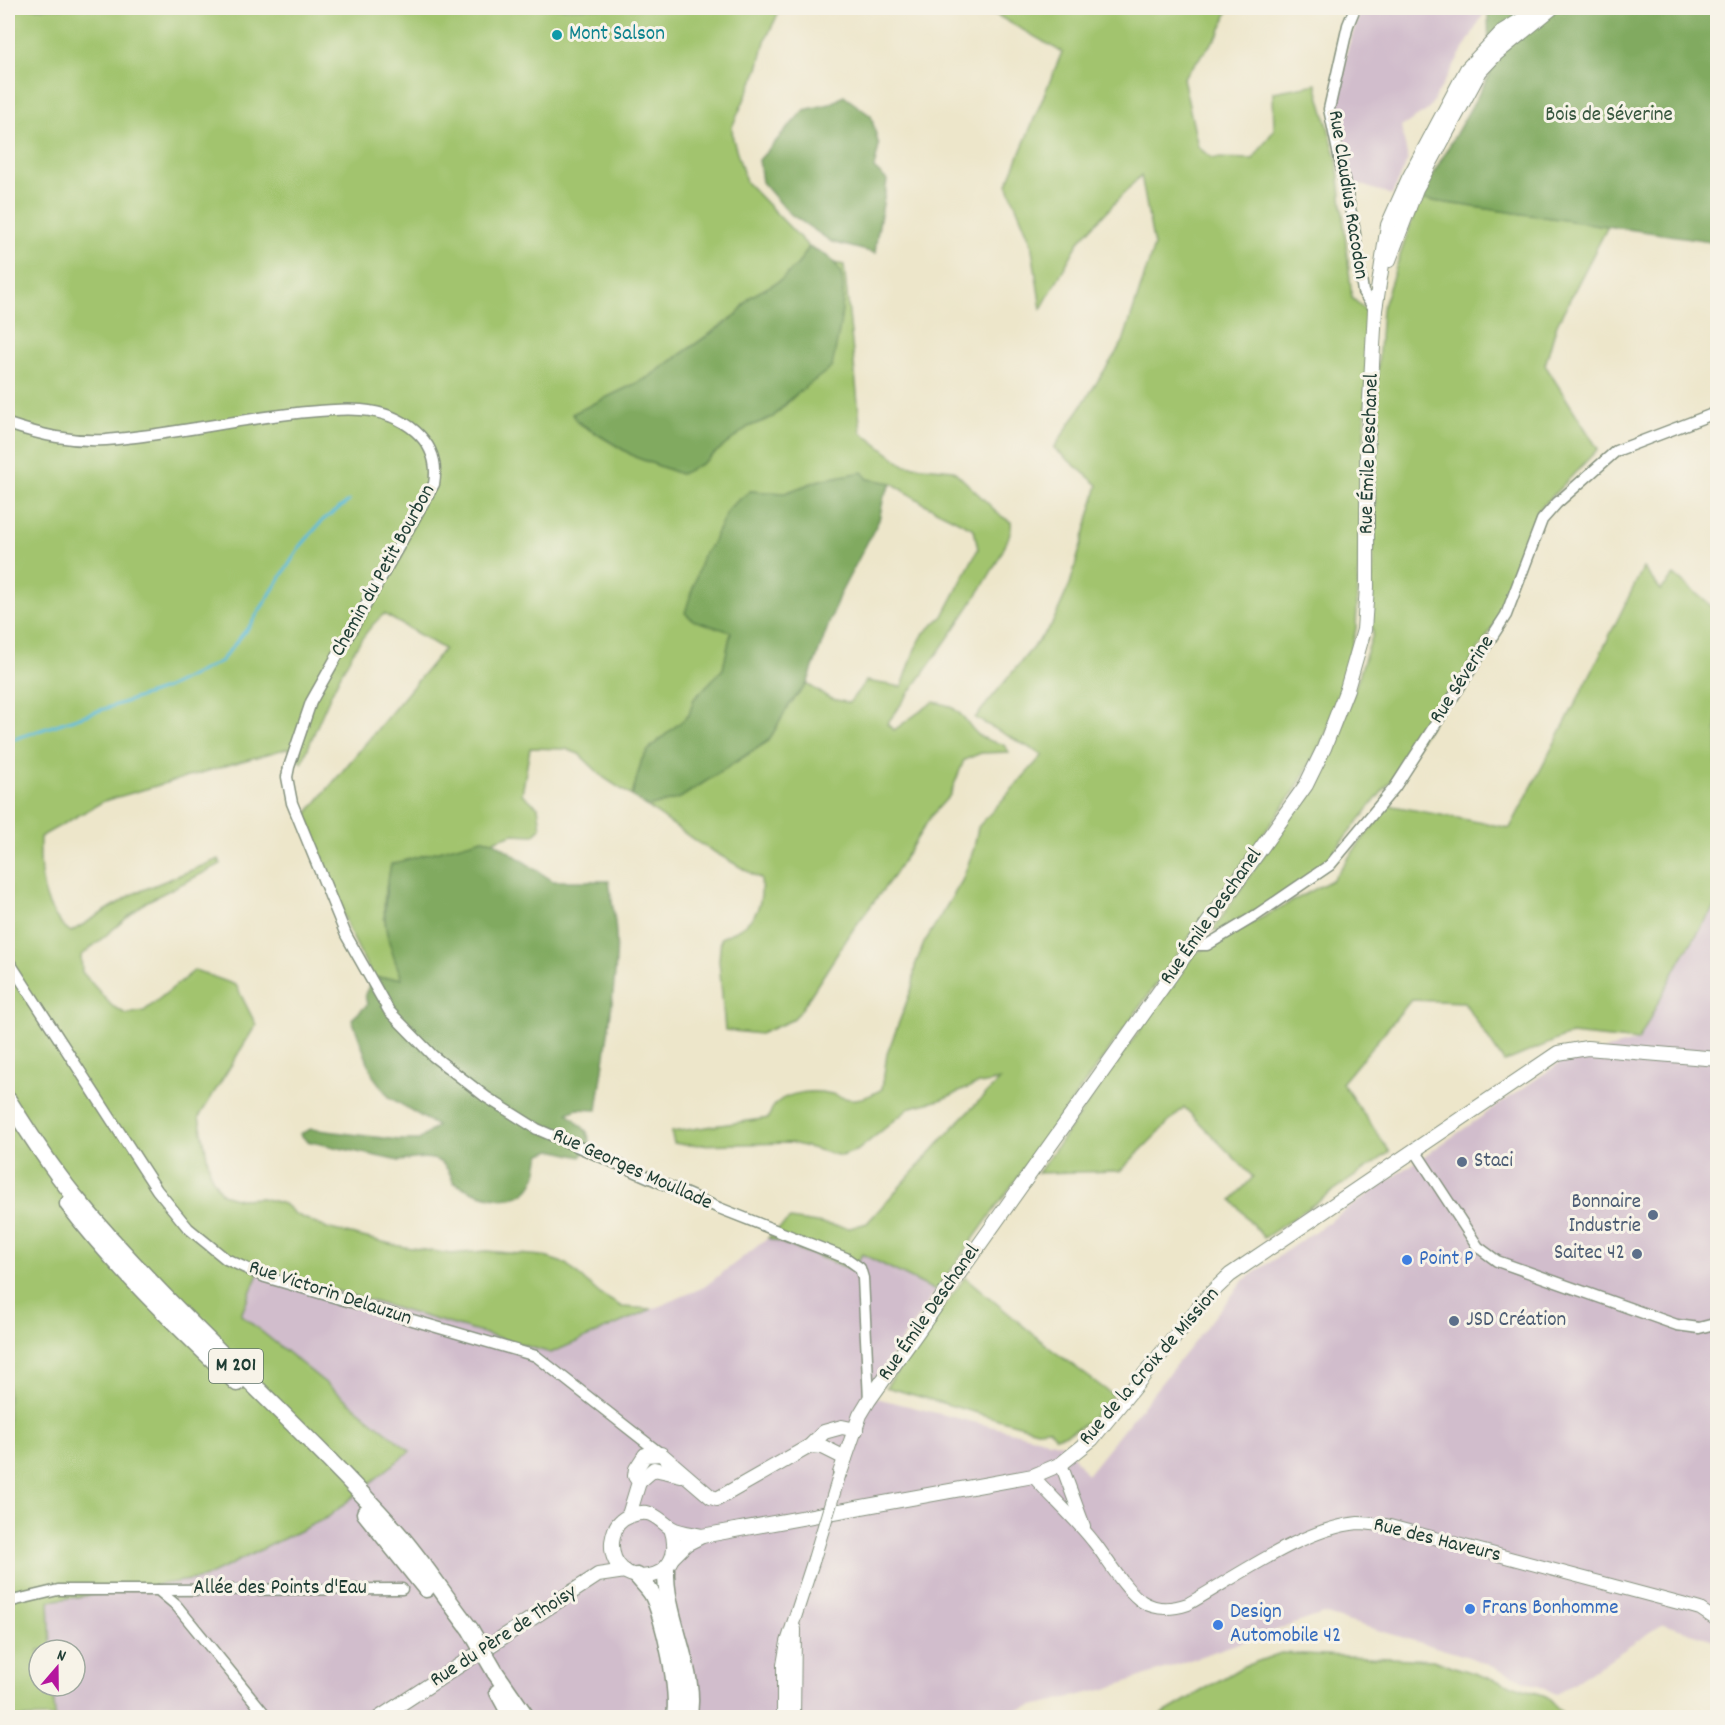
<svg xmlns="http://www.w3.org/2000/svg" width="1725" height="1725" font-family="Dekko,sans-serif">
<rect width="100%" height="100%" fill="#f7f3e8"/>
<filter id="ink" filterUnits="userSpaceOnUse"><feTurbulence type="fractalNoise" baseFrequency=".0167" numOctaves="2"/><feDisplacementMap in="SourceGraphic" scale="12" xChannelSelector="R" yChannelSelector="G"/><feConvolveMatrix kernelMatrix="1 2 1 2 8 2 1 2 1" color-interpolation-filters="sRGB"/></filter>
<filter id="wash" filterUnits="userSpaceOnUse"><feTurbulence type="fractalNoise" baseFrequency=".008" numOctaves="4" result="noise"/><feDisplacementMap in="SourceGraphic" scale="24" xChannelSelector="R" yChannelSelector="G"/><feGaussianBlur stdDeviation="1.35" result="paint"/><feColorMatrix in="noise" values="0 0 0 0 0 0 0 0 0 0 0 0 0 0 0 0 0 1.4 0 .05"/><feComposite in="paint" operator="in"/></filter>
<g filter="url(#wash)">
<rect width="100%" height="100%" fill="#ede6ca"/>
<g fill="#d1bdcc">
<polygon points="1361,8 1487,8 1428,110 1401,127 1408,159 1392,195 1349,181 1336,116 1347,51"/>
<polygon points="1717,903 1717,1641 1663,1624 1557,1694 1469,1657 1323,1614 1106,1689 985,1717 55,1718 53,1686 75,1686 75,1650 51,1650 49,1601 203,1578 410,1450 241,1315 260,1268 551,1353 704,1287 768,1238 854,1270 862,1254 936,1291 864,1395 1066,1445 1087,1475 1244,1280 1561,1062 1638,1041 1682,957"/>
</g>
<g fill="#a2c46e" stroke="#608051" stroke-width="1.5">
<path d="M8 8H781L765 41 758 69 732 127 733 139 746 182 809 247 798 264 781 280 750 297 737 314 647 378 572 414 578 423 635 457 680 474 701 464 748 427 773 417 806 385 840 326 842 277 834 263 844 265 861 432 904 465 953 470 1001 516 1011 522C1018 549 908 693 887 724L894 730 933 702C938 703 946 704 951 707 975 721 966 738 1003 744L1009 752 981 753 964 760 950 795 931 816 894 875 854 928 799 1013 792 1020 760 1034 725 1030 719 960 721 938C751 924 764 914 761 879L697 842 648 807 680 798 769 741 789 705 807 684 829 698 849 703 866 681 902 687 915 649 924 633 943 616 978 549 974 529 928 506 892 483 868 479 820 480 785 493 750 491 729 508 711 545 703 555 731 632 723 669 694 699 689 715 651 747 642 759 632 796 604 778 579 754 566 749 530 748 522 794 538 807 541 828 534 835 513 834 493 841 482 839 387 883C378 917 390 947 402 979L373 978 349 930 306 815 444 649 384 614C349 642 319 721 302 763L288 748 104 801 40 837C39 871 41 911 71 932L133 894 219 859 221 864 146 902 81 956 82 972 112 1006 126 1014 144 1011 195 970 236 985 256 1025 199 1117 211 1176 222 1194 239 1199 262 1198 284 1204 295 1214 326 1228 399 1246 451 1254 486 1251 542 1256 566 1264 600 1294 622 1307 652 1309 551 1353 260 1269 241 1315 410 1451 328 1517 203 1578 49 1601 51 1650H39V1686H53L55 1717 8 1718Z"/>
<path d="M984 8H1229L1219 34 1183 78 1198 147 1212 158 1253 159 1274 130 1273 92 1316 84 1337 159 1352 298 1367 311 1369 321 1356 629 1340 696 1325 736 1296 789 936 1291 862 1254 854 1270 768 1238 790 1219 850 1228 867 1223 958 1122 1000 1080 975 1085 940 1100 911 1107 858 1150 841 1156 792 1143 686 1145 674 1143 671 1132 769 1118C773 1092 810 1089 832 1094 840 1097 847 1100 856 1099 866 1098 873 1094 882 1089L887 1054 913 985 915 966 924 943 962 881 974 848 978 827 1043 755 975 718 1052 624 1070 584 1098 485 1054 448 1123 342 1154 246 1141 175 1080 240 1041 309 1031 242 1007 184 1062 52Z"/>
<polygon points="1419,199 1608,226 1557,324 1545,365 1598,449 1537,512 1518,571 1497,621 1405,763 1320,869 1265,906 1218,931 1213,930 1325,764 1347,712 1373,634 1370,608 1375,525 1375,408 1382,309"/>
<polygon points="1643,568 1661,590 1674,575 1717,611 1717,903 1682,957 1638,1041 1571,1034 1504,1062 1464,1002 1411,1000 1342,1083 1390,1152 1264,1238 1232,1200 1253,1177 1184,1107 1120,1171 1038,1173 1194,954 1332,880 1388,805 1510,828 1586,683"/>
<path d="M965 1277 1051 1349 1113 1395C1096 1415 1083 1431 1056 1437L1049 1429 1037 1430 886 1387Z"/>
<polygon points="1281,1653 1433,1660 1546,1696 1566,1717 1157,1717 1242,1667"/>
</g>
<g fill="#81aa61" stroke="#50744a" stroke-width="1.5">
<polygon points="1493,8 1717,8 1717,242 1419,199 1490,74 1488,15"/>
<path d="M844 96 871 116 879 146 874 168 887 180C884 205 877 227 875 253L832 242 789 213 762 182 759 160 804 110 830 104Z"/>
<path d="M809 247C823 252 839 262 842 278 846 304 837 341 832 367L790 399 773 417 748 427 701 464 681 474 635 457 578 422 572 414 647 378 737 315 750 297 781 280 798 264Z"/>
<polygon points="862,472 868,479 892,483 884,496 879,520 839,596 807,684 789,705 769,740 680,798 648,807 632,796 642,759 651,747 689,715 694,699 723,669 731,632 693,620 685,613 703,555 711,545 729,508 750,491 785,493 820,480"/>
<path d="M482 839 493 841 553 881H609C613 907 618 934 616 959 613 1010 604 1060 597 1110L577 1109 568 1113 587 1132 591 1145 581 1157 552 1150 541 1154C536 1163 539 1172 534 1181 519 1212 476 1195 453 1182 445 1153 425 1157 399 1161L307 1141 300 1134 311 1129 399 1140H419L437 1126 389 1097 373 1076 352 1019 367 1005 365 994 373 978H402C382 931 381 913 391 864Z"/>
</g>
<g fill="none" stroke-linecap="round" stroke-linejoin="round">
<polyline stroke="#5cbcdb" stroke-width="3" points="8,741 167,688 221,661 251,624 300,547 323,520 349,501"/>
</g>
</g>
<g filter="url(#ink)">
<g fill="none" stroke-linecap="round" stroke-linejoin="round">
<defs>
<g id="minor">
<polyline points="1355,8 1348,25 1329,109 1354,227 1363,292 1375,310"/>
<path d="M8 424C41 435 70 442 106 440 170 435 233 420 297 413 318 411 340 408 361 410 401 413 442 439 434 484L311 702 289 767 287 777 292 803 346 935 389 1011 433 1056 486 1097 537 1129 719 1208 846 1258 860 1268 863 1278 869 1400"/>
<polyline points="1192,945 1207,945 1252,918 1330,865 1395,787 1506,615 1542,520 1557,503 1616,451 1718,412"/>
<polyline points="8,960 157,1190 188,1228 226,1259 265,1277 536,1356 661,1454"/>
<polyline points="1414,1149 1478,1247 1497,1261 1677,1325 1699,1328 1718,1323"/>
<polyline points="158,1590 402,1589"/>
<polyline points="8,1602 58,1590 158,1590 176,1605 268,1718"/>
</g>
<g id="tertiary">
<polyline points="1061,1464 1084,1526"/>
<path d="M1033 1476C1052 1498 1075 1518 1093 1541 1107 1558 1125 1591 1143 1602 1158 1611 1173 1609 1188 1604 1236 1577 1304 1528 1358 1523 1367 1523 1377 1525 1386 1525L1686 1605 1700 1609 1718 1621"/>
<polyline points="783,1718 783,1665 787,1642 814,1559"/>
<polyline points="794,1718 795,1629"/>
</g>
<g id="secondary">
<polyline points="1389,260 1416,189 1480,71 1497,53 1552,8"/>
<polyline points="810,1446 823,1447 845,1458"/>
<polyline points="840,1473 860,1415 869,1400 1306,785 1324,748 1347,689 1364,630 1367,587 1367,455 1375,310 1388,225 1409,178 1467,69 1503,31 1541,8"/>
<polyline points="639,1482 654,1469 681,1475"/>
<polyline points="629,1515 639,1482 635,1476 636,1469 645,1455 661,1454 711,1497 717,1499 810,1446 824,1432 842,1427 856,1430"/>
<path d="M671 1528C691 1587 609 1593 612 1542 613 1536 614 1529 618 1524 625 1516 637 1512 647 1513 657 1515 663 1523 671 1528 679 1533 693 1534 702 1536"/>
<polyline points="673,1557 686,1544 702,1536 1033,1476 1061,1464 1092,1439 1208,1296 1230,1275 1558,1053 1587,1048 1718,1059"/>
<polyline points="379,1718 598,1575 625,1571"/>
</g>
<g id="trunk">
<path d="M8 1100C29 1133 50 1166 75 1197 173 1316 293 1416 396 1531 423 1561 445 1597 470 1629"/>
<path d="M68 1204C118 1270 178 1326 237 1383"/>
<polyline points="365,1513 426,1589"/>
<path d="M666 1569C664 1617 699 1676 688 1718"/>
<path d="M637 1576C642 1582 648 1588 652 1594 663 1613 682 1698 674 1718"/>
<polyline points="495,1672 527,1718"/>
<polyline points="498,1692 512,1718"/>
</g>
</defs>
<use href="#minor" stroke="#86927f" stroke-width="13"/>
<use href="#tertiary" stroke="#86927f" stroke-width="14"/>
<use href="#secondary" stroke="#86927f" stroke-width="16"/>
<use href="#trunk" stroke="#86927f" stroke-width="19"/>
<use href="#minor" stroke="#fff" stroke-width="10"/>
<use href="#tertiary" stroke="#fff" stroke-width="12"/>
<use href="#secondary" stroke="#fff" stroke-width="14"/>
<use href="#trunk" stroke="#fff" stroke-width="16"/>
<defs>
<polyline id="tertiary-bridge" points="814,1559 840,1473"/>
<polyline id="trunk-bridge" points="470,1629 495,1672"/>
</defs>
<use href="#tertiary-bridge" stroke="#86927f" stroke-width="14" stroke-linecap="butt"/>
<use href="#trunk-bridge" stroke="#86927f" stroke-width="19" stroke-linecap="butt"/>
<use href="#tertiary-bridge" stroke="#fff" stroke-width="12"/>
<use href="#trunk-bridge" stroke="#fff" stroke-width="16"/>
</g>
</g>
<circle fill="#0f9aa8" stroke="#f7f3e8" stroke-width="2" cx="557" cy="35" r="6"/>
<g fill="#5c6f8a" stroke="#f7f3e8" stroke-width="2">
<circle cx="1462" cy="1162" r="6"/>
<circle cx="1653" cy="1215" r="6"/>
<circle cx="1637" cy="1254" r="6"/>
<circle cx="1454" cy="1321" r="6"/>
</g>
<g fill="#3f7fe0" stroke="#f7f3e8" stroke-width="2">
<circle cx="1407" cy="1260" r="6"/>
<circle cx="1470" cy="1609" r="6"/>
<circle cx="1218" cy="1625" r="6"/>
</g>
<g text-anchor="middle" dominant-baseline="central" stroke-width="6" stroke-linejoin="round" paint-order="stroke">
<rect fill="#f7f3e8" stroke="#60746a" stroke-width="1.5" x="209" y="1349" width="54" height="34" rx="4.5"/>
<g font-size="20" font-weight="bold" fill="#1f3d34">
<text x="236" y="1366">M 201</text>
</g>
<g font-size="21" fill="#0d838f" stroke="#f7f3e8" text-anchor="start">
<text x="569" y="35">Mont Salson</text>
</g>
<g font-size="21" fill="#395840" stroke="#f7f3e8">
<text x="1609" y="116">Bois de Séverine</text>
</g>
<g font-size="21" fill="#1f3d34" stroke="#f7f3e8">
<text transform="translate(1347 195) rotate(81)">Rue Claudius Racodon</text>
<text transform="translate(1370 454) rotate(-88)">Rue Émile Deschanel</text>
<text transform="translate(384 571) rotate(-61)">Chemin du Petit Bourbon</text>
<text transform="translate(1463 680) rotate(-57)">Rue Séverine</text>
<text transform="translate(1212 917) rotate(-55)">Rue Émile Deschanel</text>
<text transform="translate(632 1170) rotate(24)">Rue Georges Moullade</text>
<text transform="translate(330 1294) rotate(18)">Rue Victorin Delauzun</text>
<text transform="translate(930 1313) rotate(-55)">Rue Émile Deschanel</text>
<text transform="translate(1150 1367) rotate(-49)">Rue de la Croix de Mission</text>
<text transform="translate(1437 1541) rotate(14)">Rue des Haveurs</text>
<text x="280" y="1589">Allée des Points d'Eau</text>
<text transform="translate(504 1637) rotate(-33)">Rue du Père de Thoisy</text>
</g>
<g font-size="21" fill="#4e5e75" stroke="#f7f3e8" text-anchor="start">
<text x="1474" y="1162">Staci</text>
<text x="1641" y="1203" text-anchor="end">Bonnaire<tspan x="1641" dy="24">Industrie</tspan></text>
<text x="1625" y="1254" text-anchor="end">Saitec 42</text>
<text x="1466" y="1321">JSD Création</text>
</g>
<g font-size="21" fill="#366cbe" stroke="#f7f3e8" text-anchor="start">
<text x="1419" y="1260">Point P</text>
<text x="1482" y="1609">Frans Bonhomme</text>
<text x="1230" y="1613">Design<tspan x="1230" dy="24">Automobile 42</tspan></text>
</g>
</g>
<rect width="1725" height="1725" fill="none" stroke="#f7f3e8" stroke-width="30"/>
<g transform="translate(57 1668) rotate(20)"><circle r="28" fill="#f7f3e8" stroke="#a1aaa0" stroke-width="1.5"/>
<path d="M0-4.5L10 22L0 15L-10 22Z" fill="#b5179e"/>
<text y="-9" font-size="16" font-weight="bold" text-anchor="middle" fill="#1f3d34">N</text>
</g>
</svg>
